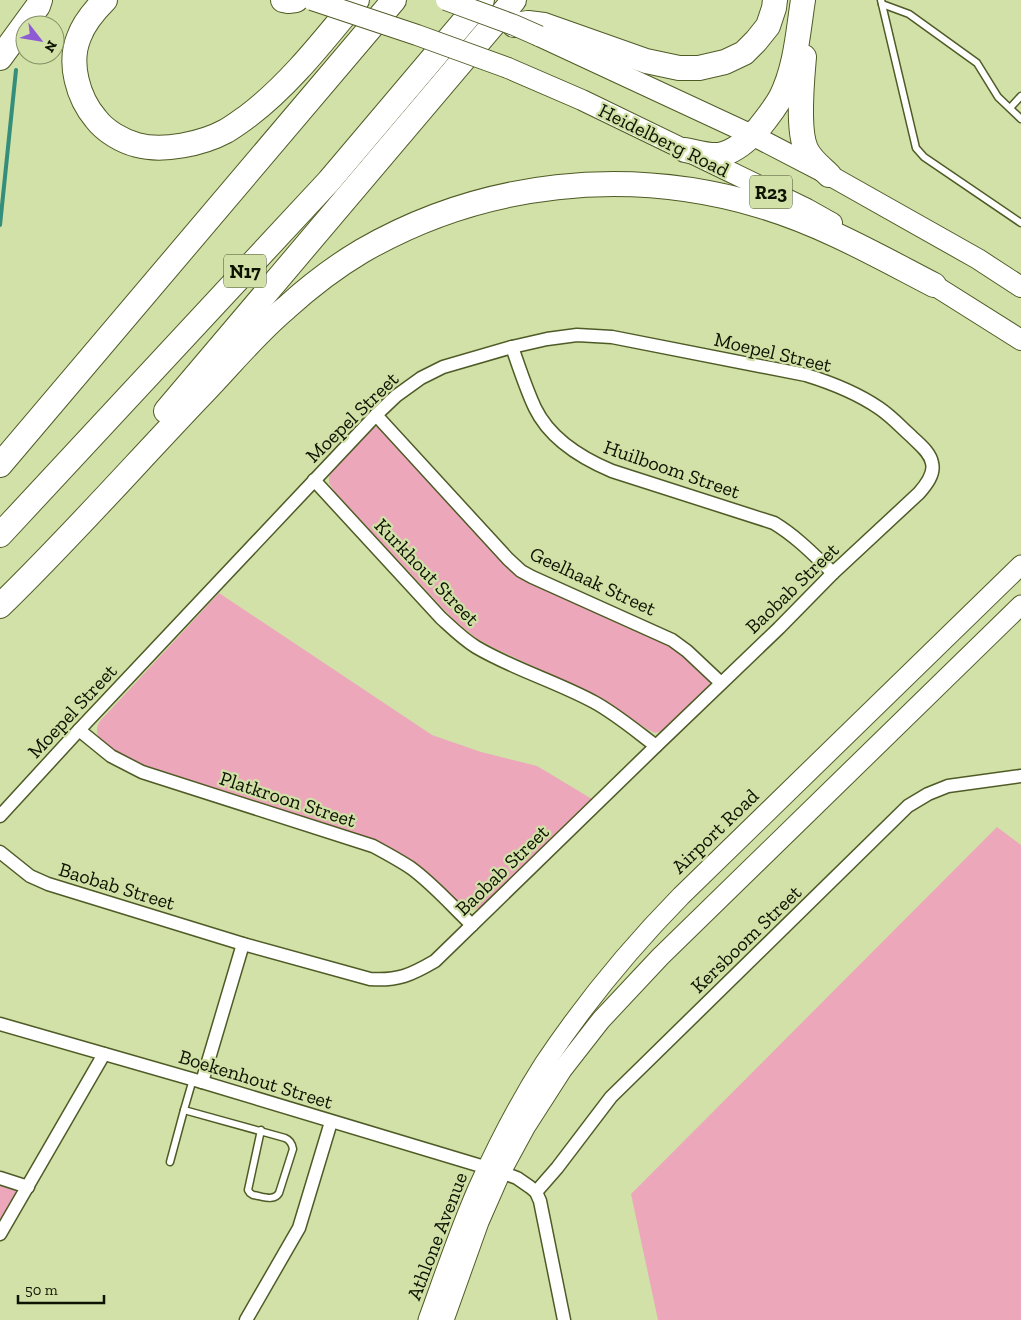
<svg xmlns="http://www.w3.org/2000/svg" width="1021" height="1320" font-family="'Zilla Slab',serif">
<rect width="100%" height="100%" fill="#d1e1a7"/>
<g fill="#eda7bb">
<polygon points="376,427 383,427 506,563 660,637 682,652 708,677 710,684 706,691 663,731 655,733 647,729 601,698 492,647 476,638 453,619 336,494 329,483 329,476 333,468 368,430"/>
<path d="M219 593 432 735 481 752 537 766 592 799 483 906C475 910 470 912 461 908 450 901 436 881 425 872 402 852 377 842 349 832L143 767C132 762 102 747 98 736 96 730 97 726 100 721Z"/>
<polygon points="997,827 1021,845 1021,1320 658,1320 631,1194"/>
<polygon points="0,1176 22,1185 0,1223"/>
</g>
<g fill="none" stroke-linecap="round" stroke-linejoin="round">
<polyline stroke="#348e7b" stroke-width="4" points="0,225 16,70"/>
<defs>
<g id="service">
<polyline points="881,0 916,148 924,157 1021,223"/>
<polyline points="882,4 909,14 977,63 998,97 1021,119"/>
<polyline points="1010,108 1021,96"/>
<path d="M193 1079 184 1110 285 1138C290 1140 292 1143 293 1149L279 1193C274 1202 262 1196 253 1195L250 1193 248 1190 261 1130"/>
<polyline points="170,1162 184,1110"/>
</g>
<g id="minor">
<path d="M512 347C519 367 526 389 535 408 550 439 581 458 612 471L774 523C797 537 814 555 833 573"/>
<polyline points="376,415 508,559 521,571 532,577 672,640 687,651 721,683"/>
<path d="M314 480 441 618C452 628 463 639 476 647 513 669 555 681 594 702 616 714 636 731 656 746"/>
<path d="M79 730 111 756 142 772 373 846C386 853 399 860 411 868 433 884 452 906 472 925"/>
<path d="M0 816 79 730 376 415 396 396 421 378 443 367 512 347 547 339 577 335 612 337 806 375C832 383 857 393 879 408 891 416 901 427 911 436 919 444 930 452 932 463 935 474 926 485 919 493L833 573 779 628 656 746 435 961C411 975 398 981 370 979L243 944 48 884 30 876 0 852"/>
<polyline points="0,1024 202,1082 501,1172 517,1178 530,1187 536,1192 540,1201 564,1320"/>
<polyline points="202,1082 243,944"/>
<polyline points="0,1178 28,1187"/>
<polyline points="536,1192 557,1168 611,1097 908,806 928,794 948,786 1021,776"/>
<polyline points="0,1234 104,1054"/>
<polyline points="246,1320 299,1228 331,1122"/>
</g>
<g id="secondary">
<path d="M428 1320C444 1276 459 1231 478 1188 497 1146 519 1103 544 1064 584 1004 630 948 681 896L1021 565"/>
<polyline points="444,1320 479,1222 501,1172 526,1126 562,1070 601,1020 660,957 1021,605"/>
</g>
<g id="primary">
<polyline points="539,36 752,135 829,175 978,259 1021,287"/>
<polyline points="508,68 582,100 807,209 832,223"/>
<polyline points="921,277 1021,340"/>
</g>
<g id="motorway">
<path d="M105 0C94 11 84 23 79 37 68 63 78 98 96 119 105 131 122 141 137 145 163 152 202 144 226 131 233 127 241 121 248 116 290 84 323 41 357 0"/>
<polyline points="283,0 288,1 296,0"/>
<polyline points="514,25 528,23 544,25 646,61 679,68 699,68 725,62 744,53 756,41 768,26 774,8 775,0"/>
<path d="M804 57C802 80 797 129 806 149 811 160 821 167 829 175"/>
<polyline points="0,58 38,6 40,0"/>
<path d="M685 150C696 152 707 156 719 155 735 152 748 140 759 128 767 118 775 108 781 97 796 67 798 32 803 0"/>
<polyline points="166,411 514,0"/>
<polyline points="0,465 394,0"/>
<polyline points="0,535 329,181 482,0"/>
<path d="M0 606C71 537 136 463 204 392 231 364 256 333 286 308 309 287 335 267 362 251 483 181 628 166 761 206 822 224 878 256 934 285"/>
</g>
</defs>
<use href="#service" stroke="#4f5b26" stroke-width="9"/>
<use href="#minor" stroke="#4f5b26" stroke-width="15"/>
<use href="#secondary" stroke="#4f5b26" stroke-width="21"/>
<use href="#primary" stroke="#4f5b26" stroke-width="22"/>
<use href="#motorway" stroke="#4f5b26" stroke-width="26"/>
<use href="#service" stroke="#fff" stroke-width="6"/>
<use href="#minor" stroke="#fff" stroke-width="12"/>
<use href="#secondary" stroke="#fff" stroke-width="19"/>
<use href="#primary" stroke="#fff" stroke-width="20"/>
<use href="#motorway" stroke="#fff" stroke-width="24"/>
<defs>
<g id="primary-bridge">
<polyline points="312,0 417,35 508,68"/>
<polyline points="446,0 514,25 539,36"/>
</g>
</defs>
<use href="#primary-bridge" stroke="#4f5b26" stroke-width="22" stroke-linecap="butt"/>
<use href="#primary-bridge" stroke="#fff" stroke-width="20"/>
</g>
<g text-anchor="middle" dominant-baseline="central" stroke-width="4.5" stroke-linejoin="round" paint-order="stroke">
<g fill="#d1e1a7" stroke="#485133" stroke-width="1">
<rect x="750" y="175.5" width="42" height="33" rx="4"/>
<rect x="224" y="254.5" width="42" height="33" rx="4"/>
</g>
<g font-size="19" font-weight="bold" fill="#0e1301">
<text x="771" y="192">R23</text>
<text x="245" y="271">N17</text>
</g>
<g font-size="20" fill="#0e1301" stroke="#d1e1a7">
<text transform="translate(664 140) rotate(26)">Heidelberg Road</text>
<text transform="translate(773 352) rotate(13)">Moepel Street</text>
<text transform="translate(352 417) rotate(-44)">Moepel Street</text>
<text transform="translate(672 469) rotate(19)">Huilboom Street</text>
<text transform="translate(427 572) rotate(46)">Kurkhout Street</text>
<text transform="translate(593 581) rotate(25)">Geelhaak Street</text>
<text transform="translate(792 588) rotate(-44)">Baobab Street</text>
<text transform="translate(72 711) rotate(-47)">Moepel Street</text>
<text transform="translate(288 799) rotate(18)">Platkroon Street</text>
<text transform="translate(715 831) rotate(-44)">Airport Road</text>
<text transform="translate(502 870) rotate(-44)">Baobab Street</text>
<text transform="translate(117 886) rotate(17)">Baobab Street</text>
<text transform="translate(746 939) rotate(-44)">Kersboom Street</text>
<text transform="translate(256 1079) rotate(17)">Boekenhout Street</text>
<text transform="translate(437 1236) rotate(-69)">Athlone Avenue</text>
</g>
</g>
<g transform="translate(40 40) rotate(121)"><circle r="24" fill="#d1e1a7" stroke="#838f65"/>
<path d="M0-4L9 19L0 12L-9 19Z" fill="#8e5bd4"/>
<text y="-8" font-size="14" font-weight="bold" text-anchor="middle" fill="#0e1301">N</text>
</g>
<path d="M18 1295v8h86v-8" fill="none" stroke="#0e1301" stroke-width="2.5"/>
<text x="25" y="1295" font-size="15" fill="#0e1301" stroke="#d1e1a7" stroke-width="4" paint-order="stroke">50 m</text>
</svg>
